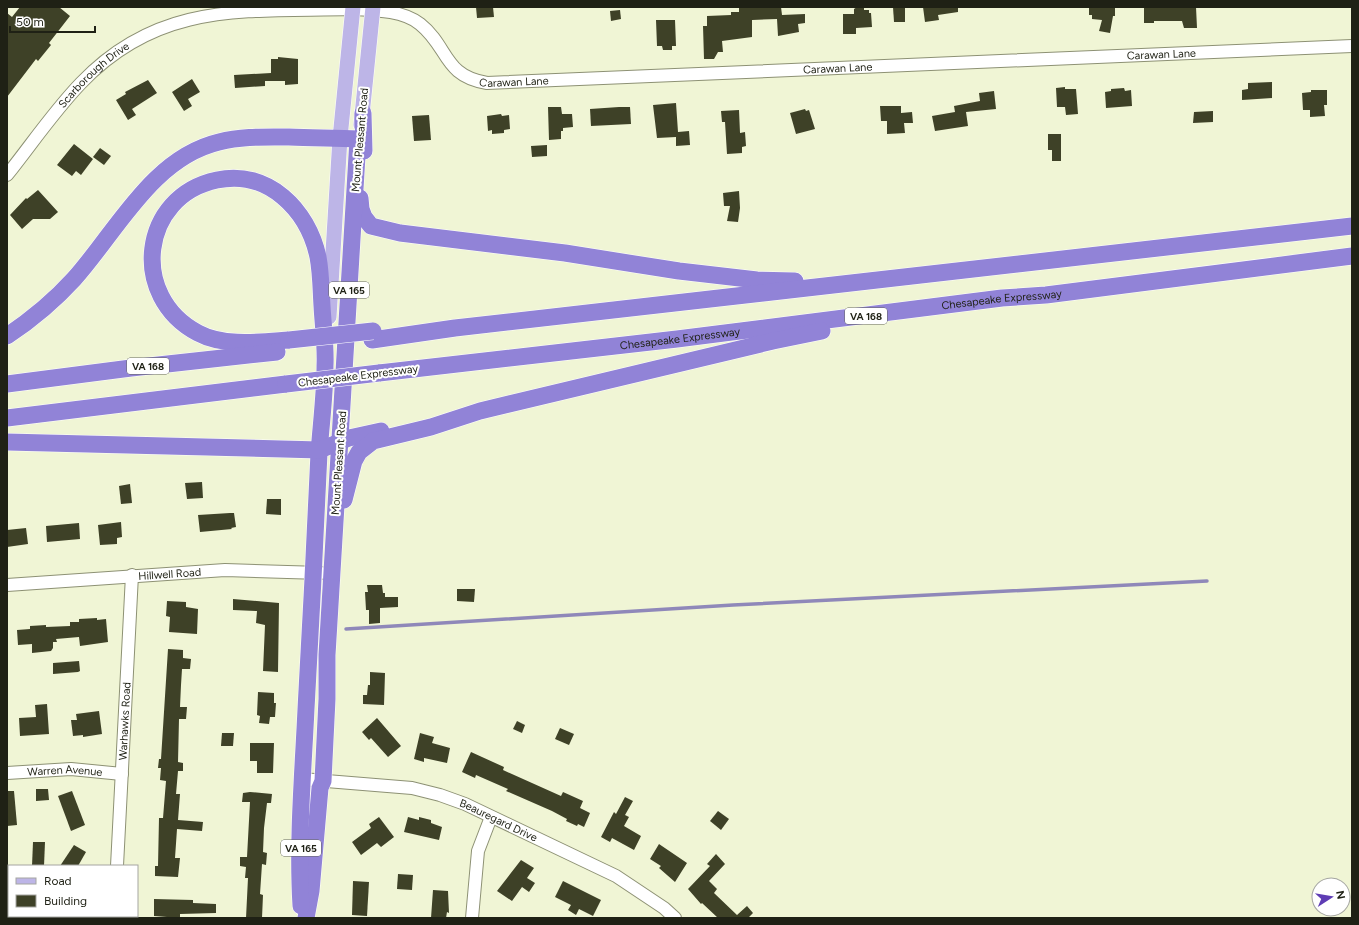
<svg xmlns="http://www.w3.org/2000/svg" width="1359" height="925" font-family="Figtree,sans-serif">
<rect width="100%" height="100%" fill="#f0f5d5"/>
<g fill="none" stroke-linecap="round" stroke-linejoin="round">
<polyline stroke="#8f88b9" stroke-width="3.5" points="346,629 733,605 1207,581"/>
</g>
<g fill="#3e4127">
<polygon points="20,7 59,7 70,16 49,43 51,45 38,61 36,59 7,97 7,13 12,17"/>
<polygon points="476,7 493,7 494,17 477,18"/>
<polygon points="739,7 781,7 782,15 805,14 805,23 798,24 799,32 778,36 777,19 752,20 752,37 722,41 723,52 718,52 714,59 704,59 703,26 707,26 707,16 731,15 731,12 739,12"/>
<polygon points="857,7 864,7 864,10 869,10 869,13 871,13 872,27 856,28 856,34 843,34 843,14 854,14 854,9"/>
<polygon points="893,7 905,7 905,22 894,22"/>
<polygon points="923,7 958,7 958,12 938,15 939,20 925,22"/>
<polygon points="1089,7 1115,7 1115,16 1113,16 1110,33 1099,31 1102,20 1092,19 1092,15 1089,15"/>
<polygon points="1144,7 1196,7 1197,28 1184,28 1182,21 1154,21 1154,23 1144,23"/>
<polygon points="620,10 621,19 611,21 610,11"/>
<polygon points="656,20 675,20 676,46 672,46 672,50 663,50 662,46 657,46"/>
<polygon points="278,57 298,59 298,84 285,85 285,81 265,81 265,86 235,88 234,75 271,73 271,59 278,59"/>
<polygon points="192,79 200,92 188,99 192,106 184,111 172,92"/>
<polygon points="148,80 157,93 132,109 136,115 128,120 116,100 126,94 125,92"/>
<polygon points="1272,82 1272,98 1242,100 1242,90 1248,89 1248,83"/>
<polygon points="1065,87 1065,89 1076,89 1078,114 1066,115 1065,107 1057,107 1056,88"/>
<polygon points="1124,88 1125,91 1131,90 1132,106 1106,108 1105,92 1111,91 1111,89"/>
<polygon points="1311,90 1327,90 1327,105 1324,105 1325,116 1310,117 1310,110 1303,110 1302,93 1311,92"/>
<polygon points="994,91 996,109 966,112 968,126 935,131 932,116 955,112 954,106 980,101 979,93"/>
<polygon points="676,103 678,132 689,131 690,145 676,146 676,137 657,138 653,105"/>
<polygon points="880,106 901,106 901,113 912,112 913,123 904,123 905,133 887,134 887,121 881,121"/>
<polygon points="548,107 561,107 562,114 572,114 573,127 563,128 563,131 561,131 561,139 549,140"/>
<polygon points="619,107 630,107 631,124 591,126 590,109"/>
<polygon points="805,109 806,111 809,110 815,129 796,134 790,113"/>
<polygon points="739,110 740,133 745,132 746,146 742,147 742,153 727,154 725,122 722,122 721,111"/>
<polygon points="1213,111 1213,122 1193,123 1194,112"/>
<polygon points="501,114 502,116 509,115 510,129 504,130 504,133 492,134 492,130 488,131 487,116"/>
<polygon points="429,115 431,140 414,141 412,116"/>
<polygon points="1048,134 1061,134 1061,161 1052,161 1052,150 1048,150"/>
<polygon points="74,144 93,159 81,175 76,171 72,176 57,165"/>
<polygon points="547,145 547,156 532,157 531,146"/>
<polygon points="100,148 111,156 104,165 93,157"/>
<polygon points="38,190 58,212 50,219 33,219 22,229 10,215 26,198 27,199"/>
<polygon points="739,191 740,208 738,222 727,221 730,206 724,206 723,193"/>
<polygon points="202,482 203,498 187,499 185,483"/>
<polygon points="130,484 132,503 121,504 119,486"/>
<polygon points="267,499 281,499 281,515 266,514"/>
<polygon points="230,513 234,513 236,527 231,528 232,529 200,532 198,515"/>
<polygon points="121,522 122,537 117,538 117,544 100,545 98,525"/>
<polygon points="79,523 80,539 47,542 46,526"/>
<polygon points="26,528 28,544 7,547 7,530"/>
<polygon points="367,585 382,585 383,593 385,593 385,597 398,597 398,607 380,608 380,623 369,624 369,610 366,610 365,592 368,592"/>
<polygon points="457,589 475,589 474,602 457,601"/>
<polygon points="233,599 279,603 278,672 263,671 265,625 256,623 257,611 233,610"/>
<polygon points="167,601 186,602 186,607 198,609 197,634 169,632 170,617 166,616"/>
<polygon points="97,618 97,620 106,619 108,642 80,646 79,637 56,639 57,642 53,642 53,648 51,651 32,653 32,644 18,645 17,630 30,629 30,626 46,625 46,627 70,626 70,622 79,622 79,619"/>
<polygon points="168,649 183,650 183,658 191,659 190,669 182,669 181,685 180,707 187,707 186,719 179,719 178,762 183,763 183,771 178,771 176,794 180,794 178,820 203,822 202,831 177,829 175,858 180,858 178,877 155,876 155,866 158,866 159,818 163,818 166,781 160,780 161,768 158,768 159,759 161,759"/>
<polygon points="79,661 80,671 78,672 53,674 53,663"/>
<polygon points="370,672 385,673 384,705 363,704 363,695 367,695 368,685 370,685"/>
<polygon points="258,692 274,693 274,703 276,703 275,717 270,717 269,724 259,723 260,716 257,715"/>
<polygon points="47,704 49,734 20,736 19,718 36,717 35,705"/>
<polygon points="99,711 102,734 83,737 83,735 73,736 71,720 77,720 76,714"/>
<polygon points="377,718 401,746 388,757 371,738 369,740 362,732"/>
<polygon points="517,721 525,725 522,733 513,729"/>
<polygon points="560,728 574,734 569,745 555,739"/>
<polygon points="222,733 234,733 233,746 221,746"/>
<polygon points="420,733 434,737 432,743 450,748 447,763 424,758 424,762 414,759"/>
<polygon points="250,743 274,743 273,773 257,773 257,761 250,761"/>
<polygon points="471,752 504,767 503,770 561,796 563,792 583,801 580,808 590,813 584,827 578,824 577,826 566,821 567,819 552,811 506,791 508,789 476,775 475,778 462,772"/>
<polygon points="36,789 48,789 49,800 36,801"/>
<polygon points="7,791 14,791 17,825 7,826"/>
<polygon points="72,791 85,825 71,831 58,796"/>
<polygon points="250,792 272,794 271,803 267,803 264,828 263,852 267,853 266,865 262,864 260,894 263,895 262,918 246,918 248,878 245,878 246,867 240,866 240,857 247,857 250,802 242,802 243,793"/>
<polygon points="625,797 633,801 625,815 629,817 624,826 641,836 634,850 612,838 610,842 601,837 614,812 616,814"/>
<polygon points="718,811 729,819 721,830 710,821"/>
<polygon points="379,817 394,837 381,847 377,843 361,855 352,842 371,828 369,824"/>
<polygon points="408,817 419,820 419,817 431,820 431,823 442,827 439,840 404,832"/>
<polygon points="33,842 45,842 44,866 32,866"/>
<polygon points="659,844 687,863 675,882 659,868 661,866 650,859"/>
<polygon points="74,845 86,852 78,866 60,866"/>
<polygon points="716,854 725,864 709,881 717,889 714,893 737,915 747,906 753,913 748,918 718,918 702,903 701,904 688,889 710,866 707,864"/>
<polygon points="521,860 534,868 527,878 535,883 529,892 522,887 512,901 497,891"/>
<polygon points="398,874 413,875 412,890 397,889"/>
<polygon points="353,881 369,882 367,916 352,915"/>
<polygon points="563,881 601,900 593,916 579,909 576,915 568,910 571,905 555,897"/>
<polygon points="433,890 448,891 449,913 447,912 446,918 431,918"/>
<polygon points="154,899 193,900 193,903 216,904 216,913 180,914 180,918 154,916"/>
</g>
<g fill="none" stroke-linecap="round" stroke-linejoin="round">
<defs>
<g id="minor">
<path id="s1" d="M7 175C31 145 54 111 81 83 160 0 248 12 352 9 374 10 403 10 420 24 449 47 443 76 487 83L1352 46"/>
<path id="s2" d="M7 585 225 570 321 573"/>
<path id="s3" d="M7 773 71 769 122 774"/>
<path id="s4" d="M302 779 412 788 440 795 465 804 616 876 664 908 675 918"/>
<path id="s5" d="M117 866 132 575"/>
<polyline points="39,918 39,916"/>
<polyline points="114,918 114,916"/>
<polyline points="472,918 478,851 491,817"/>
</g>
<g id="major">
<polyline points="361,125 373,7"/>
<polyline points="329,317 340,138 353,7"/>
</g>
<g id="highway">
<polyline points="363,113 364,151"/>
<polyline points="360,198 361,209 364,217 371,226 400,233 565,253 679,271 757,280 795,281"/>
<path d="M7 336C31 320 54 301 74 279 117 231 152 158 219 142 242 136 265 137 289 137 312 138 335 138 358 139L327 655V699L323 781 320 788 311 891 306 918"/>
<path d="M289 340C261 342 224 347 198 333 129 297 140 196 217 180 268 169 308 210 318 257 321 273 321 290 322 306 323 325 326 346 325 366 325 395 321 424 319 453 315 538 311 624 306 709 303 774 297 841 301 906"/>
<polyline points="372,340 455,328 1352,226"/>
<path id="s6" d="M379 373 677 339 1002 298 1046 295 1352 256"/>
<polyline points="7,384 131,368 277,352"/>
<polyline points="7,418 286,384"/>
<polyline points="7,442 320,450 349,438 381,431"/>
<polyline points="344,500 354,461 359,452 373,441 431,427 480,411 773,341 822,331"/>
</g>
</defs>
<use href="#minor" stroke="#8d9174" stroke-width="14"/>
<use href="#major" stroke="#fff" stroke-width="16"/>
<use href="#highway" stroke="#fff" stroke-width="18"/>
<use href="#minor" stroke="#fff" stroke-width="12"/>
<use href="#major" stroke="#bdb5e7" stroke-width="15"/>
<use href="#highway" stroke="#9183d7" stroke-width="17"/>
<defs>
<g id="highway-bridge">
<polyline points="289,340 373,331"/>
<polyline points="286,384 379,373"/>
</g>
</defs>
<use href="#highway-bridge" stroke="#fff" stroke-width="18" stroke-linecap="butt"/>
<use href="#highway-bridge" stroke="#9183d7" stroke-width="17"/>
</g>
<g text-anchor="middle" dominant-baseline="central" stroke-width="4" stroke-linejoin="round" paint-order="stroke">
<g fill="#fff" stroke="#62645b" stroke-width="1">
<rect x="329" y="282" width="40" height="16" rx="3"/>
<rect x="845" y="308" width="42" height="16" rx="3"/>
<rect x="127" y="358" width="42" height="16" rx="3"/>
<rect x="281" y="840" width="40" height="16" rx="3"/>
</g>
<g font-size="10" font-weight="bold" fill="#1f2115">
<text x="349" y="290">VA 165</text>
<text x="866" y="316">VA 168</text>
<text x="148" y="366">VA 168</text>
<text x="301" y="848">VA 165</text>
</g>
<g font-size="11" fill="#1f2115" stroke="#fff">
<text stroke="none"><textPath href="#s1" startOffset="1247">Carawan Lane</textPath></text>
<text stroke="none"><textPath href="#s1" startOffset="923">Carawan Lane</textPath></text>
<text stroke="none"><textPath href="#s1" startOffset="133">Scarborough Drive</textPath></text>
<text stroke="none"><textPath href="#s1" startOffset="599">Carawan Lane</textPath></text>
<text transform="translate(360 140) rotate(-85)">Mount Pleasant Road</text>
<text stroke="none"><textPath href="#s6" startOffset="627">Chesapeake Expressway</textPath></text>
<text stroke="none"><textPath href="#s6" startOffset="303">Chesapeake Expressway</textPath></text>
<text transform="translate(358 376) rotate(-7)">Chesapeake Expressway</text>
<text transform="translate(339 463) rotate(-86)">Mount Pleasant Road</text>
<text stroke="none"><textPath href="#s2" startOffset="163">Hillwell Road</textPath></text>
<text stroke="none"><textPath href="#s5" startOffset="145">Warhawks Road</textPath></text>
<text stroke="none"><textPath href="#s3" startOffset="58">Warren Avenue</textPath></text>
<text stroke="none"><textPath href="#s4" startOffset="203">Beauregard Drive</textPath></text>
</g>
</g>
<rect width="1359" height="925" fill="none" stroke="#1f2115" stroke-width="16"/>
<rect x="8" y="865" width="130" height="52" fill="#ffffff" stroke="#a5a6a1"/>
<rect x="16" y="878" width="20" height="6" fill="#bdb5e7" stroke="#a5a6a1"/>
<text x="44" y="885" font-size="12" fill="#1f2115">Road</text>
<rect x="16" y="895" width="20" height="12" fill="#3e4127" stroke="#a5a6a1"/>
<text x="44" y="905" font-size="12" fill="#1f2115">Building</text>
<g transform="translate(1331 897) rotate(78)"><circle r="19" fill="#ffffff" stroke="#a5a6a1"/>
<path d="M0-3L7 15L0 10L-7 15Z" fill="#5e3cb4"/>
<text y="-6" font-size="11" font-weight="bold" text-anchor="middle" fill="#1f2115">N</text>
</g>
<path d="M10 26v6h85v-6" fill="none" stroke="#1f2115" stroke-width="2"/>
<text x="16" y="26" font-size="12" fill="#1f2115" stroke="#ffffff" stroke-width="3" paint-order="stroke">50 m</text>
</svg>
